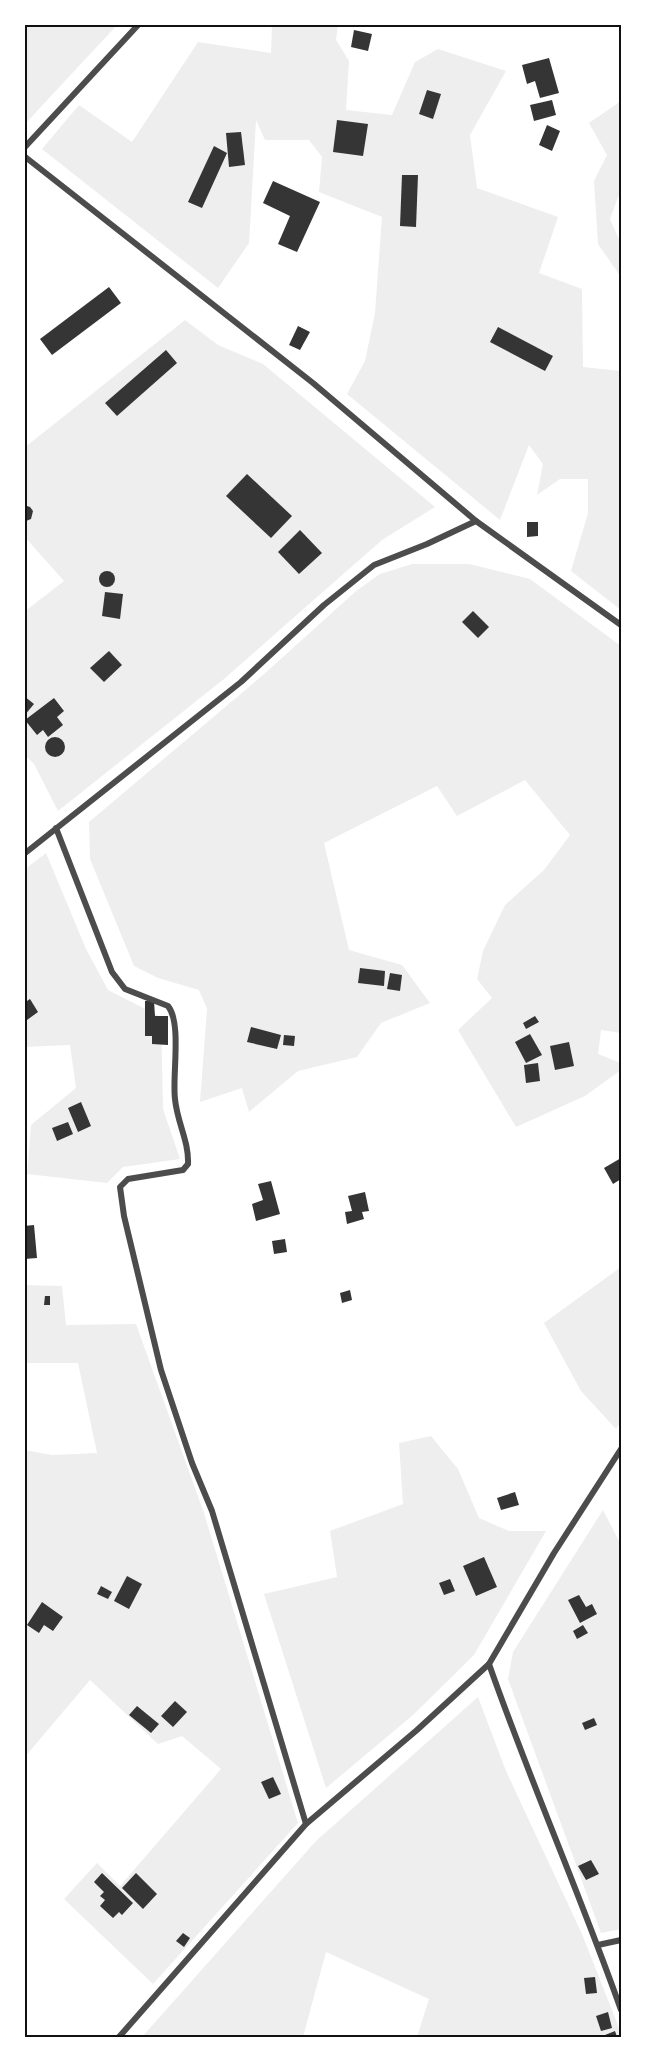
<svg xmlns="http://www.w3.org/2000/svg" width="645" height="2061" font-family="'Source Sans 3',sans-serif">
<rect width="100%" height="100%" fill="#fff"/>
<g fill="#eee">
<polygon points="24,24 118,24 24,125"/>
<polygon points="272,24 338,24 336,40 349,61 346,110 392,115 415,62 438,49 506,71 470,135 477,188 558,217 539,273 582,289 583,367 621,371 621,610 571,571 588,513 588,479 560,479 537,495 543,464 529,445 500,520 347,394 365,361 375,313 382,217 319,192 322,157 309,140 265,140 256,120 249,243 218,288 42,149 79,105 132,142 198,42 271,53"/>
<polygon points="621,101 621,189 610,219 621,244 621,277 598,244 594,181 607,155 589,123"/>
<polygon points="185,320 218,345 263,364 435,507 382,540 224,679 58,811 34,764 24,754 24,612 64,581 24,536 24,448"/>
<polygon points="412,564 469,564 530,579 621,646 621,1033 601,1030 598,1054 621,1063 621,1070 585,1096 516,1127 458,1030 492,998 477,979 483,951 505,905 544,870 570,835 525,780 457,816 437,786 324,843 349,950 402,965 430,1003 381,1023 357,1057 298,1071 249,1112 242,1088 200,1102 207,1009 199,990 158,978 134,966 90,859 89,822 263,675 356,591 380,574"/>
<polygon points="46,853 86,949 108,990 161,1017 163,1109 180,1159 123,1167 107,1183 27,1174 31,1125 76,1088 70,1045 24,1047 24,870"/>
<polygon points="621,1267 621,1421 616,1429 581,1391 544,1323"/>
<polygon points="24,1285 62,1286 66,1325 136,1324 204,1513 298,1823 153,1984 64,1899 97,1863 120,1886 221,1769 182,1736 158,1744 90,1680 24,1758 24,1450 52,1455 97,1453 78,1363 24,1363"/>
<polygon points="431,1436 458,1469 479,1518 509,1531 546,1531 474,1655 413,1715 326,1788 264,1594 337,1577 330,1531 403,1504 399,1443"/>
<polygon points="603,1510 621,1545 621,1929 601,1933 508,1679 513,1652"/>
<polygon points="478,1697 506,1771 582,1934 621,2033 621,2037 417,2037 429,1999 326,1952 303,2037 142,2037 316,1841"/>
</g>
<g fill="#353535">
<polygon points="354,30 372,34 368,51 351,47"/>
<polygon points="549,58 559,93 540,98 535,81 527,84 522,65"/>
<polygon points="427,90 441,94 433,119 419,114"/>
<polygon points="552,100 556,115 534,121 530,105"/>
<polygon points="337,120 368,124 363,156 333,152"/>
<polygon points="547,125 560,131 552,151 539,145"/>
<polygon points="241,132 245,165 229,167 226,133"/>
<polygon points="214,146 227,153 202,208 188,202"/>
<polygon points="402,175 418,175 416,227 400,226"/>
<polygon points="273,181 320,202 297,252 278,244 290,216 263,203"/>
<polygon points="109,287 121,303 52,355 40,339"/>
<polygon points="298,326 310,332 300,350 289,345"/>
<polygon points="498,327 553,356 545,371 490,342"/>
<polygon points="166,350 177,363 117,416 105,403"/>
<polygon points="247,474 292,516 271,538 226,496"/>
<polygon points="24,505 30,507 33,511 31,519 26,521 24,521"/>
<polygon points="527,522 538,522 538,536 527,537"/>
<polygon points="300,530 322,553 299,574 278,552"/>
<circle cx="107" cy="579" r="8"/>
<polygon points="105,592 123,594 120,619 102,616"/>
<polygon points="473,611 489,627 478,638 462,622"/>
<polygon points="109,651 122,665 104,682 90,668"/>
<polygon points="24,696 34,704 24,716"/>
<polygon points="54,698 64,711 57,717 63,725 48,737 43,730 37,735 25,720"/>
<circle cx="55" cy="747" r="10"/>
<polygon points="360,968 385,971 384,986 358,983"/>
<polygon points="390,973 402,975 400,991 387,989"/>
<polygon points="30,999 38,1012 27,1020 24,1016 24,1003"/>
<polygon points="145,1001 154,1001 155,1016 168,1016 168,1045 152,1044 152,1036 145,1036"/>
<polygon points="535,1016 539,1022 526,1029 523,1023"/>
<polygon points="251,1027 281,1035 277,1049 247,1042"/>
<polygon points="530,1034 542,1055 526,1063 515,1042"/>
<polygon points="284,1035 295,1036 294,1046 283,1045"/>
<polygon points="569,1042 574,1066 555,1070 550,1046"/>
<polygon points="538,1063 540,1081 526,1083 524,1065"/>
<polygon points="81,1102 91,1126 78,1132 68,1108"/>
<polygon points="68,1122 73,1134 57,1141 52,1128"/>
<polygon points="621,1158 621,1179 613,1184 604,1168"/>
<polygon points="271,1181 280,1214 256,1221 252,1204 263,1200 258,1184"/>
<polygon points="365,1192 369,1211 362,1212 364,1219 347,1224 345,1212 352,1211 348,1196"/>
<polygon points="34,1225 37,1258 24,1259 24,1226"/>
<polygon points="285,1239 287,1252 274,1254 272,1241"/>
<polygon points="350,1290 352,1300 342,1303 340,1293"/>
<polygon points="45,1296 50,1296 50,1305 44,1305"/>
<polygon points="515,1492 519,1505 501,1510 497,1498"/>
<polygon points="484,1557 497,1587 476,1596 463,1566"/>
<polygon points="127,1576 142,1584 129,1609 114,1601"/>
<polygon points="450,1579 455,1591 444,1595 439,1583"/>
<polygon points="101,1586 112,1592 108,1599 97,1594"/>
<polygon points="579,1595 586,1607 592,1604 597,1614 580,1623 568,1600"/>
<polygon points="42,1602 63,1617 53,1631 44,1625 39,1633 27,1625"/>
<polygon points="583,1625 588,1633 577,1639 573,1631"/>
<polygon points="175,1701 187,1712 173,1727 161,1716"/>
<polygon points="137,1706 159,1724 151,1733 129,1715"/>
<polygon points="594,1718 597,1725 585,1730 582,1723"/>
<polygon points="273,1777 281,1794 269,1799 261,1782"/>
<polygon points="591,1860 599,1874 586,1880 578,1866"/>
<polygon points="102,1873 133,1903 122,1915 119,1912 113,1918 100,1906 105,1900 100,1896 104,1892 94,1882"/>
<polygon points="136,1873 157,1894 143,1909 122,1888"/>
<polygon points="183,1933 190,1938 184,1947 176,1941"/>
<polygon points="595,1977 597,1993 586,1994 584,1978"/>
<polygon points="608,2012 612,2028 601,2031 596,2016"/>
<polygon points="615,2031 617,2037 600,2037"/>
</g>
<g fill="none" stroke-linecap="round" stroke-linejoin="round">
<g stroke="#4c4c4c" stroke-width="6">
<polyline points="24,148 139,24"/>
<polyline points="24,156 313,383 476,521 621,625"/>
<path d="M56 828 112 972 125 989 168 1006C182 1023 172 1076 175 1099 177 1122 189 1141 188 1164L183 1170 128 1179 120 1187 124 1216 161 1370 192 1463 212 1511 306 1824"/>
<polyline points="24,854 241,682 324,605 374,565 427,544 476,521"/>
<path d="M621 1449 554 1553 489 1664C530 1781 580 1894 621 2010"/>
<polyline points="598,1945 621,1940"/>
<polyline points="119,2037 306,1824 417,1730 489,1664"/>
</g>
</g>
<rect width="645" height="2061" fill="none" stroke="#ffffff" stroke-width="51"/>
<rect x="26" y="26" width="594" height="2010" fill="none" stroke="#111" stroke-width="2"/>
</svg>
